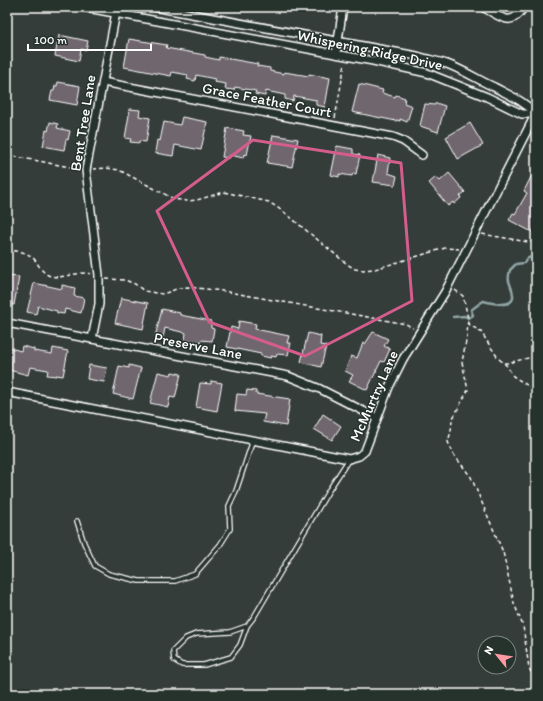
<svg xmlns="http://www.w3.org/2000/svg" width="543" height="701" font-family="Itim,sans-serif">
<rect width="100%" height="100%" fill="#353d3a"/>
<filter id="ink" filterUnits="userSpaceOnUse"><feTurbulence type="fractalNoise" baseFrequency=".025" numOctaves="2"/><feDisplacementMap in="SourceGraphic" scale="8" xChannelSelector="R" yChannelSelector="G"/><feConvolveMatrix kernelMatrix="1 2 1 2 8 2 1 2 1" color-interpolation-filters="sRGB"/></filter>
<g filter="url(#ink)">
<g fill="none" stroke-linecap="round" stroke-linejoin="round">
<path stroke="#90a6a5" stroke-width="2.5" d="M453 317 465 316 468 318 472 316 473 315 471 310 483 301C491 303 515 309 513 295 512 283 506 284 510 270L516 264 524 263 528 258 532 257 536 258"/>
</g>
<g fill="#6f666e" stroke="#fff">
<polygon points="59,35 88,41 86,50 81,49 79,61 55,56"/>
<polygon points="129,39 167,45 166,48 205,55 205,57 219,60 219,57 258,64 257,66 270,68 270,71 284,74 284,72 309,76 309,74 330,78 325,107 316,105 316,100 294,96 293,101 285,99 285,95 266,91 265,96 255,94 256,91 235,87 234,90 225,89 226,84 214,82 215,79 196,75 195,81 187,79 188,75 172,72 171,76 124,67"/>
<polygon points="58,82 80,86 77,105 50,100 52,91 54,91 55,86 57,86"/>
<polygon points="359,84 383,90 382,93 395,97 396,95 405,98 404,103 412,106 407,122 400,119 400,121 396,120 396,121 352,112"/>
<polygon points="436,103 445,106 438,132 420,126 425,104 435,105"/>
<polygon points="130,109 140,110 139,116 150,118 146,142 139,141 139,143 130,142 131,139 125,138"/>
<polygon points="182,117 207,122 201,150 175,145 173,156 155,153 157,140 160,141 164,122 180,125"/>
<polygon points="50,122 58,124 57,128 70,131 68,140 66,139 64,150 43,146 46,130 48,131"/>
<polygon points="470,123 483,145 458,159 446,137"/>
<polygon points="227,128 244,131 243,135 251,136 247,155 244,154 243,158 230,155 229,158 222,157"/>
<polygon points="273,135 298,139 292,167 267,163"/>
<polygon points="337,146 353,149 353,154 360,155 356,174 353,173 352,176 339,174 339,177 331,175"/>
<polygon points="378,155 390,158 388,173 397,176 395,185 373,182"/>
<polygon points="536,167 536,229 534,228 532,232 509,220 513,213 515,214 527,193 524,191"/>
<polygon points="449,173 465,192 460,196 461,198 454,204 453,202 448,206 429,183 436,177 440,181"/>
<polygon points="7,276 19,277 14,305 7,304"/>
<polygon points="34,283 62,289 62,285 75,288 74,296 84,298 81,313 65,309 64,314 57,313 57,311 38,306 36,314 27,312"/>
<polygon points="121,298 148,303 143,329 115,323"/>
<polygon points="162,309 180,313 180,315 211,321 211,328 214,329 212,341 201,340 199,345 190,343 190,341 185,340 186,333 165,328 163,338 155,337"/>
<polygon points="239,321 256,324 255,329 289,336 287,343 291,343 288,355 277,354 276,357 271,356 271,358 261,356 261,354 227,347 231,327 238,329"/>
<polygon points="373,332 388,339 384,346 390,349 384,362 381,361 367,390 349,381 353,375 345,371 351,356 357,358 363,343 365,344"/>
<polygon points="308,333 321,336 320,345 326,346 321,367 301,362"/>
<polygon points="22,346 34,349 34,351 52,354 53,348 68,351 63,376 56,375 56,376 47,375 48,370 30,367 28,375 9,370 11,362 7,361 10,348 21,351"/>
<polygon points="89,365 107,368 104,382 87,379"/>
<polygon points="129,365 141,368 133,399 113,394 119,366 129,368"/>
<polygon points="158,372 171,375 172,372 181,374 175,398 170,397 168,407 150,403"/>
<polygon points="211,381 222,383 217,411 196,407 200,383 211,384"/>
<polygon points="247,390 256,391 256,394 290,399 286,426 263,422 265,414 235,411 237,394 246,395"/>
<polygon points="323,414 341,426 332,440 314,429"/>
</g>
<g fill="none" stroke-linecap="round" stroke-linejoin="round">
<defs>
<g id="lane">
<polyline points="77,521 84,543 95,566 109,574 139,581 175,581 195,574 220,545 230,529 229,506 236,491 253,440"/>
<polyline points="247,626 240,645 231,657 204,665 182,665 174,660 173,651 186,638 196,634 230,632 247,626 254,617 329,490 349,459"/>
</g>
<g id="street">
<polyline points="82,7 373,61 427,73 487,97 522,114 536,114"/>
<path d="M154 7 417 56C427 59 437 61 447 64 463 70 479 80 494 87 509 95 524 101 536 114"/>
<path d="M482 7C500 15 510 30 524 7"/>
<polyline points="336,54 343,7"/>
<polyline points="103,82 393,137 403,141 422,155"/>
<polyline points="7,323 288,376 320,389 377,418"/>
<polyline points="92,339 99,304 99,275 86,170 117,7"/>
<polyline points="7,392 349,459 359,456 365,451 389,387 403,359 445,292 536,113"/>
</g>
</defs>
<use href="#lane" stroke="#fff" stroke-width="6"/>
<use href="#street" stroke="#fff" stroke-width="10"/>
<g stroke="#fff" stroke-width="1.5" stroke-dasharray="4 3" stroke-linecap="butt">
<polyline points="335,118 345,63"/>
<polyline points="7,155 80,169"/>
<polyline points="93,169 107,168 119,170 174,199 187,201 197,200 224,192 269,202 284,212 347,264 355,269 362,270 375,269 445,248 459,249"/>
<polyline points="482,234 528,242 536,241"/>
<path d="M7 250C19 251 31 252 37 263 40 268 43 272 48 275 61 281 78 270 91 274"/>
<polyline points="106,279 125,280 135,284 144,291 156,293 163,294 179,288 188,287 223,291 406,324 413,328"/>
<polyline points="455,290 463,296 468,318 467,336 462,362 468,390 452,420 451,431 448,442 454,455 471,477 503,552 514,603 523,626 529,668 536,681"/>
<polyline points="467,323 481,332 498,358 507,366 513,376 536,391"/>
<polyline points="504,363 508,363 536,356"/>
</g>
<use href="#lane" stroke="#26332d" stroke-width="3.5"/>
<use href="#street" stroke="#26332d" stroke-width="7"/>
</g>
</g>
<path fill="none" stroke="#d45d8c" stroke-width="3" stroke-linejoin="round" d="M253 140 401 163 412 301 305 356 209 322 157 211Z"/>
<g text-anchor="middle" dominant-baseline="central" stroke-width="3" stroke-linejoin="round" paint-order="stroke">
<g font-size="15" fill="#fff" stroke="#26332d">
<text transform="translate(370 50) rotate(12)">Whispering Ridge Drive</text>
<text transform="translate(267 100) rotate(11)">Grace Feather Court</text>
<text transform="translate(83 123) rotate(-81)">Bent Tree Lane</text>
<text transform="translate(198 346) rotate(11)">Preserve Lane</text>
<text transform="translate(374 396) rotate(-66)">McMurtry Lane</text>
</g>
</g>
<rect width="543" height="701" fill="none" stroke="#26332d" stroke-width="24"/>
<rect x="12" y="12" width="519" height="677" fill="none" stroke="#fff" stroke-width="1.5" filter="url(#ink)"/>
<g transform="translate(497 655) rotate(300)"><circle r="19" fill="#26332d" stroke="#7d8581"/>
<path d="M0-3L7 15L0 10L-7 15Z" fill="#ff9aa2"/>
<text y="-6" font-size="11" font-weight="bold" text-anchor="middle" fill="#ffffff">N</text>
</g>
<path d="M28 44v6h123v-6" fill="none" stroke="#ffffff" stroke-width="2"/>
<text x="34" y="44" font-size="12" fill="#ffffff" stroke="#26332d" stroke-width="3" paint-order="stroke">100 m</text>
</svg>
